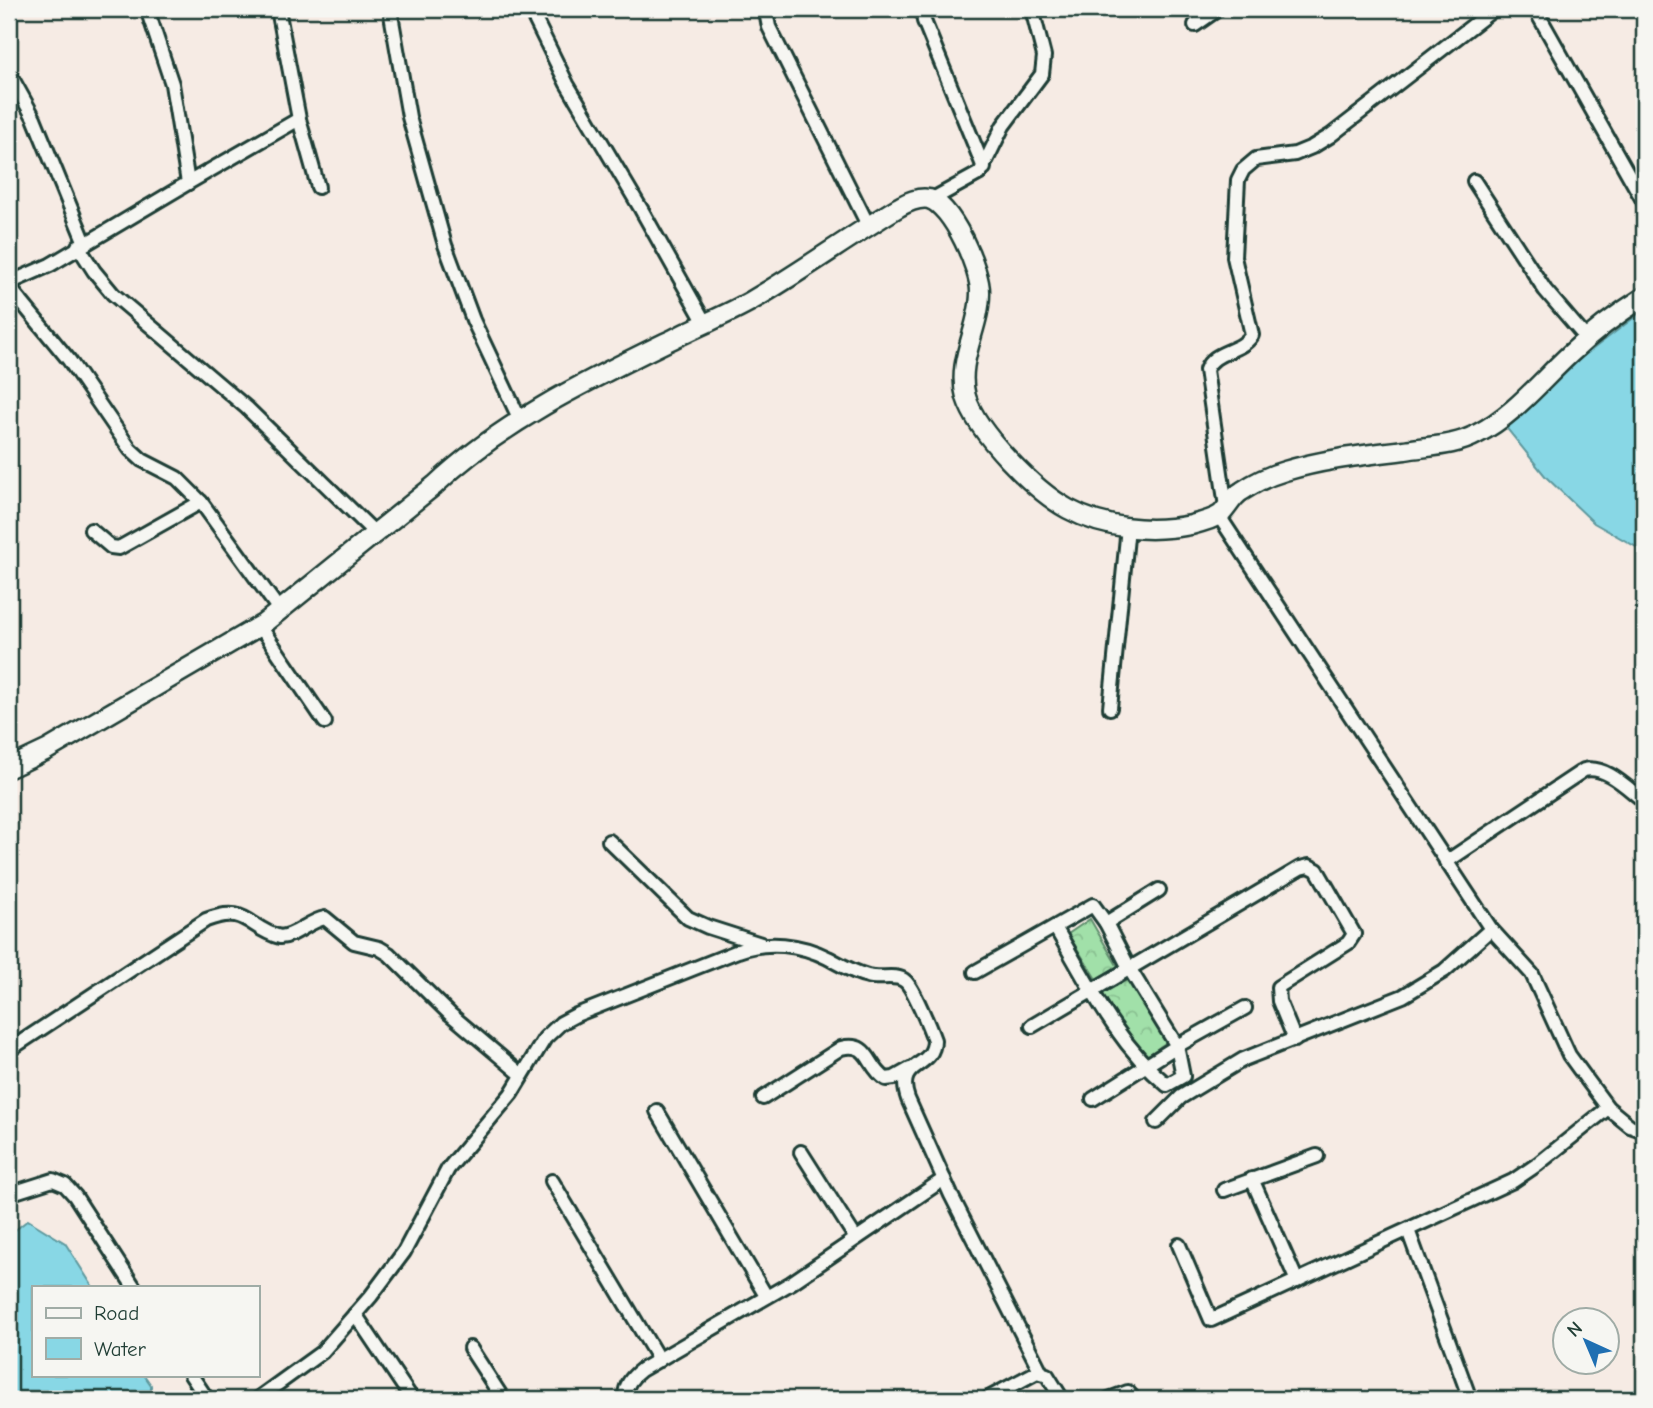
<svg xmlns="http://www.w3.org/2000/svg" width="1653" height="1408" font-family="'Comic Neue',sans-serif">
<defs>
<pattern id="park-crowns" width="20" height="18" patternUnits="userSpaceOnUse" patternTransform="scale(1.75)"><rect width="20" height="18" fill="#a1e0a9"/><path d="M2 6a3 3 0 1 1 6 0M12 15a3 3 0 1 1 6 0" fill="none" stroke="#8ac192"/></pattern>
</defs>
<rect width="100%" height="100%" fill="#f6ebe4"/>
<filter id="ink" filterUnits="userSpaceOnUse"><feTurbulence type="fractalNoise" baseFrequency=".0143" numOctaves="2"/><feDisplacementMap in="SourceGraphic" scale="14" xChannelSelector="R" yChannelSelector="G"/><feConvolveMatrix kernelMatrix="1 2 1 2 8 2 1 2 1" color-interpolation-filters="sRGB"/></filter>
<g filter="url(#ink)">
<g fill="url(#park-crowns)" stroke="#608e6e" stroke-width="2">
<polygon points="1090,919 1118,967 1096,979 1068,934"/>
<polygon points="1129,979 1167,1042 1147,1056 1123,1028 1101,994"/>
</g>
<g fill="#88d7e5" stroke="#5e999e" stroke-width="2">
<polygon points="1644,310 1644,549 1640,549 1594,523 1546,477 1500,420"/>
<polygon points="28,1220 65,1243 93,1287 33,1287 33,1375 144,1375 151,1385 151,1399 9,1399 9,1235"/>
</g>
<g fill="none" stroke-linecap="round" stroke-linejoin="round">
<defs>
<g id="street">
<polyline points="278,9 299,119 318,187"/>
<polyline points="390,9 409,117 445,245 473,320 520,420"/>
<polyline points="530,9 567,84 641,209 705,323"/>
<polyline points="769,9 767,17 769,27 868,225"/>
<polyline points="922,9 924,21 984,168"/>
<polyline points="1535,9 1644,202"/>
<polyline points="1195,25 1218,9"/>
<polyline points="9,73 34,118 85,243"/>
<polyline points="1474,181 1545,290 1587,339"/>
<polyline points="188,183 299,119"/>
<polyline points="931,200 980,173 1003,126 1042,74 1044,56 1032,9"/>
<polyline points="78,246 94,271 113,294 247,408 375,533"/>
<polyline points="9,283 50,265 188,183 172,84 147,9"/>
<polyline points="9,287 69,360 130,449 142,460 177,478 201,502 280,611"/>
<path d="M1226 507 1206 370C1213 350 1241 353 1252 335L1234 257 1238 180 1243 170 1256 159 1295 154 1312 147 1330 136 1494 9"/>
<polyline points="1219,516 1491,929 1532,974 1569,1055 1585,1077 1608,1108 1630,1126 1644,1131"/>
<polyline points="91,530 111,547 119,548 201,502"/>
<polyline points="260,626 325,722"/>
<polyline points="1110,708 1128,527"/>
<polyline points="609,841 688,918 708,927 761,944"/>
<path d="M1446 862 1584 770C1606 765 1627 788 1644 801"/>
<polyline points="1106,923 1159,890"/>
<path d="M1055 927C1088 983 1116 1043 1167 1085L1183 1076 1177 1046 1093 1099"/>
<polyline points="975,972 1093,905 1106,923 1129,968 1177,1046 1245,1008"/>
<polyline points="1032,1026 1300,868 1309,866 1317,870 1354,934 1348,943 1278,987 1279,1001 1295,1040"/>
<path d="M9 1050 206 920C247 904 247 928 280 937 297 936 308 921 325 918L354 942 379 948 389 954 450 1014 522 1075"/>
<path d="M763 1098 841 1048C871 1041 866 1066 886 1079L894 1078 910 1069"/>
<polyline points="657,1111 766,1296"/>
<polyline points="1156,1122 1181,1097 1244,1059 1403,996 1444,971 1491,929"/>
<polyline points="801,1152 855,1237"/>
<polyline points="1252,1179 1297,1281"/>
<polyline points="552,1181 659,1360"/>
<polyline points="1224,1190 1317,1156"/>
<polyline points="9,1194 53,1180 65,1185 75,1196 134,1287"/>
<polyline points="1408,1230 1470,1399"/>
<polyline points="1179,1245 1211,1320 1513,1181 1538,1164 1608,1108"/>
<polyline points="355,1314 412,1399"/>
<polyline points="470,1348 503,1399"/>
<polyline points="191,1375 207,1399"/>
<path d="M257 1399 322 1352 371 1296 404 1252 448 1169 511 1094 545 1038 561 1023 576 1015 738 951C768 940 800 944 828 958 841 965 854 973 868 976 879 980 896 973 905 981 913 987 930 1029 934 1040 934 1070 894 1060 908 1099L951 1195 1041 1372"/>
<path d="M626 1399C623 1387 632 1377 641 1370L791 1283 944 1179"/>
<polyline points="987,1399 1037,1372 1047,1375 1062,1399"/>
<polyline points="1109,1399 1128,1392 1134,1399"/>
</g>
<path id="secondary" d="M9 768 47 750 263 624 435 485C505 419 593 378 679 336 703 324 728 314 751 301 801 272 849 237 899 207 908 202 918 197 929 199 952 205 981 271 980 293 980 328 956 361 966 397 977 433 1035 491 1068 509 1105 529 1150 533 1191 525 1199 523 1214 519 1221 514 1228 507 1233 496 1242 491 1254 483 1271 475 1285 471 1324 459 1365 455 1405 450 1429 446 1456 446 1477 434 1513 416 1540 382 1569 355 1592 333 1617 314 1644 297"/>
</defs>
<use href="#street" stroke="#1f3d34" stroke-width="18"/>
<use href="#secondary" stroke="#1f3d34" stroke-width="23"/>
<use href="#street" stroke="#f6f6f2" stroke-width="12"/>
<use href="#secondary" stroke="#f6f6f2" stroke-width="18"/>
</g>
</g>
<rect width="1653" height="1408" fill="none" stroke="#f6f6f2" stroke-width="35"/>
<rect x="18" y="18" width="1618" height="1373" fill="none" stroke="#1f3d34" stroke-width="2.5" filter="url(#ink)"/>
<rect x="32" y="1286" width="228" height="91" fill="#f6f6f2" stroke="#a0aca6" stroke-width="2"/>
<rect x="46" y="1308" width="35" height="10" fill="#f6f6f2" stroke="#a0aca6" stroke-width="2"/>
<text x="94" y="1320" font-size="21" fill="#1f3d34">Road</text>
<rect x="46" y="1338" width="35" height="21" fill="#88d7e5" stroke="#a0aca6" stroke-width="2"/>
<text x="94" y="1356" font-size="21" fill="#1f3d34">Water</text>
<g transform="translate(1586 1341) rotate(316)"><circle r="33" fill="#f6f6f2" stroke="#a0aca6" stroke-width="2"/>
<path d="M0-5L12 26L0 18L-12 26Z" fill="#1f6fb2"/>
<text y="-10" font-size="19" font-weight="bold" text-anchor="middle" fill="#1f3d34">N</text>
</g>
</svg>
